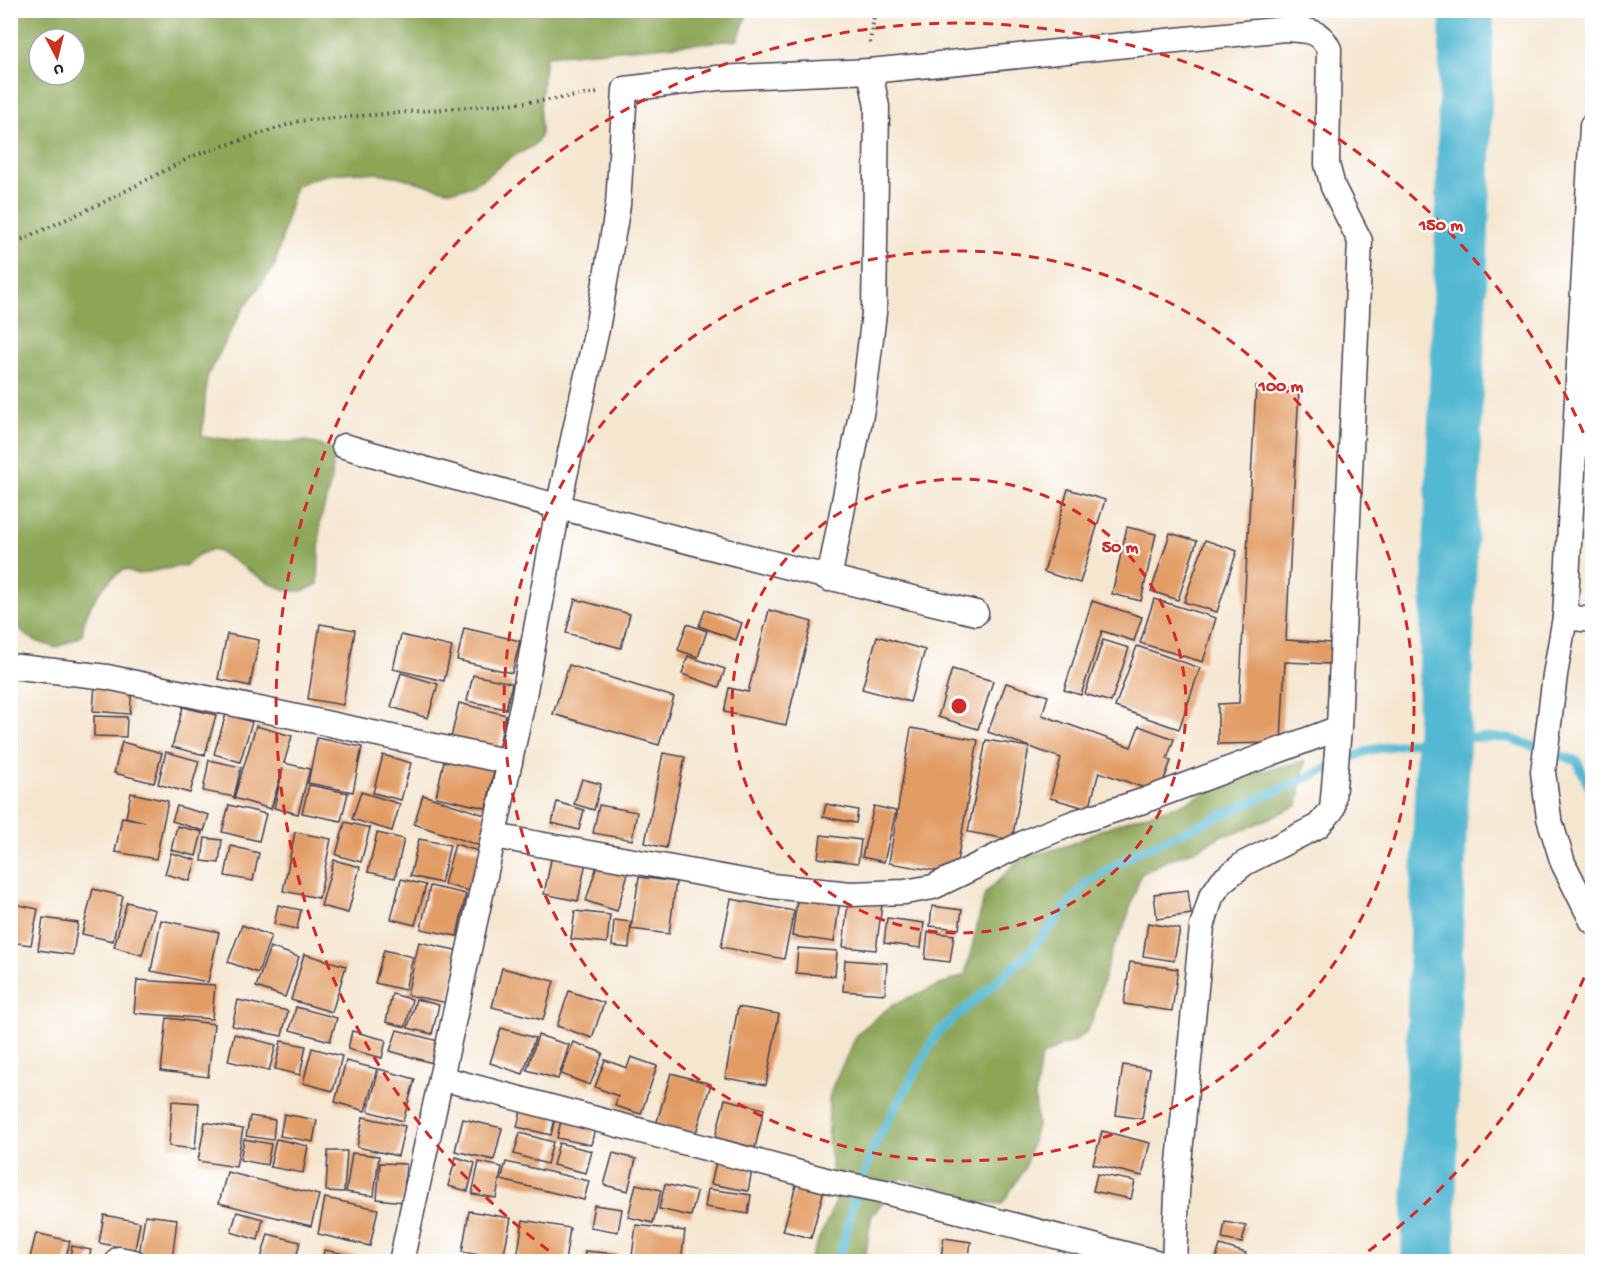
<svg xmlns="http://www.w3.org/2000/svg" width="1603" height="1272" font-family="'Gochi Hand',sans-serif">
<rect width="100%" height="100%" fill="#fff"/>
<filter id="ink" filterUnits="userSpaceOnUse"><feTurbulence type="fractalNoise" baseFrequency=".0167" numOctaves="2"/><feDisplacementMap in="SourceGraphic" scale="12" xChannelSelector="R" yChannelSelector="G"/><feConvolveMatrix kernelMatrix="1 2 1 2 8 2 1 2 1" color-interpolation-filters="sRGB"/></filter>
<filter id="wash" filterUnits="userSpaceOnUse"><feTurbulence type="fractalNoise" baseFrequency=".008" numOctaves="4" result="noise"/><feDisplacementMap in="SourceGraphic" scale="24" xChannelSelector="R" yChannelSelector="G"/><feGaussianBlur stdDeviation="1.35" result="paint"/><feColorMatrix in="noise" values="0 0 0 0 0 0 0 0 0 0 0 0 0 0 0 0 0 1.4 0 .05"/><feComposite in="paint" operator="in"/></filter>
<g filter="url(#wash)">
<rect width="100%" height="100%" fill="#f5e6d0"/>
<g fill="#8ca657" stroke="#576449" stroke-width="1.5" fill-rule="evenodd">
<path d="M10 11H748L738 40 546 56C544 74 541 92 540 111 539 118 542 126 541 133 537 149 522 150 510 158 494 170 481 184 460 189 443 193 423 183 407 179 374 170 325 168 295 187L275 265 241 312 207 377 202 437 269 443 307 441 335 450 331 482 320 522 318 584C314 585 309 589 305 590 277 598 239 560 213 549L198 555 187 565 138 574 125 569C103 581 83 610 82 636L55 648C34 640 20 637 11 615ZM39 39H75V75H39Z"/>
<polygon points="1305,761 1298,805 1236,833 1222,835 1196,850 1168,860 1141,874 1124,927 1111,952 1093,1020 1086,1032 1074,1042 1060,1046 1041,1057 1035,1097 1037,1125 1025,1168 1002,1204 974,1202 935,1186 920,1184 901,1178 871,1217 865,1261 807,1262 811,1256 837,1199 828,1141 829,1099 833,1085 858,1033 891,1006 903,1000 965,975 985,894 1019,860 1032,854 1046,852 1072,844 1098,831 1125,821 1185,803 1237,777"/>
</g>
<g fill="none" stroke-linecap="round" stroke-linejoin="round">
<polyline stroke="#53b8d2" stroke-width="9" points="838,1262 853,1204 875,1144 937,1033 1025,957 1087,883 1135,853 1370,750 1443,737 1509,738 1577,761 1592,793"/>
<polyline stroke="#53b8d2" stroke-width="54" points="1428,1262 1436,934 1463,203 1467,10"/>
</g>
<g id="blocks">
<g fill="#e29c65">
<polygon points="1256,386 1299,389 1286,640 1331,643 1330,664 1285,662 1281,743 1218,744 1218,704 1239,703"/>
<polygon points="1068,489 1105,500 1080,583 1044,572"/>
<polygon points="1127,527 1156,534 1141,601 1112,594"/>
<polygon points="1170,533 1197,541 1178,600 1151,591"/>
<polygon points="1205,540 1237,551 1217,612 1184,602"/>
<polygon points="575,599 630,614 621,648 566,633"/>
<polygon points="1154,599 1216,618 1203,662 1140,643"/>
<polygon points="1092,601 1142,617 1134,641 1102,631 1081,695 1064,690"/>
<polygon points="705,610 742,623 736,640 699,626"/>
<polygon points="769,610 812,622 786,725 724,712 729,688 748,692"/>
<polygon points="320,624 355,630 343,705 308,699"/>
<polygon points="687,624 707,631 698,657 678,650"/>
<polygon points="464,628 520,641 512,673 457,660"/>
<polygon points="227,634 259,640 250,686 218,679"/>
<polygon points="401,635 452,647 444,681 393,669"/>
<polygon points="877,636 925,650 910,702 862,689"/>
<polygon points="1103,640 1129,648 1111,702 1085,694"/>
<polygon points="1137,646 1200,668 1179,729 1115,707"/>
<polygon points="688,656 725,669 719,687 682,674"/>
<polygon points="569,665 674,697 659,745 553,714"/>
<polygon points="952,669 993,681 978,729 938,717"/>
<polygon points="401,673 438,684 428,718 391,707"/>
<polygon points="473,675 512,683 506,709 467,701"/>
<polygon points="1006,683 1048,696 1042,715 1131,747 1139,726 1174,739 1167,759 1171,761 1159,793 1099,772 1089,809 1050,798 1061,758 988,732"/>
<polygon points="95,684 132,688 130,714 93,711"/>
<polygon points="459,703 506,715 497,753 450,742"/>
<polygon points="183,707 216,715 205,755 172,747"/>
<polygon points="226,714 252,722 240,762 214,754"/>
<polygon points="94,716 127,717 126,737 94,736"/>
<polygon points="256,726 292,736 284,763 310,769 298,814 274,808 283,768 271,809 234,798"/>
<polygon points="911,728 978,740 955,874 889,863"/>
<polygon points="317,738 362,747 353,792 308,783"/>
<polygon points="986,740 1029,747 1012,840 968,832"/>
<polygon points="122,742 162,753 154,783 114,773"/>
<polygon points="166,752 199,761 190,793 158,784"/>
<polygon points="663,753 685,757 666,848 645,843"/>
<polygon points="383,755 411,763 401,800 373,793"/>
<polygon points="445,756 495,767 486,808 436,797"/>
<polygon points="209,760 241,767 234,797 203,791"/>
<polygon points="582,779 601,784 594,810 574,804"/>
<polygon points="309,785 348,793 341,821 302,813"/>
<polygon points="361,792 400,804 392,831 352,819"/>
<polygon points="131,793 168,801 156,859 115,852 122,817 145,822 126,817"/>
<polygon points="423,795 491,817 481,846 414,824"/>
<polygon points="557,802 584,810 579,830 552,823"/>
<polygon points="826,804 858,810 856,823 823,817"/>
<polygon points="229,805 266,814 259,841 222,832"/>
<polygon points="599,805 637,812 632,840 593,833"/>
<polygon points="177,806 209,815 204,831 172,821"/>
<polygon points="874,806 896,811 884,862 862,857"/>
<polygon points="345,822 370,828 361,862 336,855"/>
<polygon points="177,826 202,832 196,856 171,850"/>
<polygon points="295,832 331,839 319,898 283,891"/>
<polygon points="377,833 404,839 395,878 368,872"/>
<polygon points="821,835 861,840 858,863 818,858"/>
<polygon points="205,838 222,840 219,863 202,861"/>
<polygon points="419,839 450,845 441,883 410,876"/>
<polygon points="455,844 481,852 469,891 444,884"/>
<polygon points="231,846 259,853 253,881 225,876"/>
<polygon points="553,850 587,857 578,901 544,894"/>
<polygon points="171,853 196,860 190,881 165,874"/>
<polygon points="334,860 360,867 348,913 321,906"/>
<polygon points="598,862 629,870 617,911 586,901"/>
<polygon points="639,877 676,882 669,934 631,929"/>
<polygon points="401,879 426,885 415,925 391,919"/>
<polygon points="430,886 466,894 457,936 421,929"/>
<polygon points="93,889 123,896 113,941 82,934"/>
<polygon points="1188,890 1191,914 1157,919 1154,894"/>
<polygon points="798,894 840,900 834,942 792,936"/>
<polygon points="731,899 794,911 784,959 721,947"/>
<polygon points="848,901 882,905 876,950 843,947"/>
<polygon points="127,902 155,910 142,955 114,947"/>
<polygon points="10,903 38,909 31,945 10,942"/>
<polygon points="278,905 301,910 297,929 274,924"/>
<polygon points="932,906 962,910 959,929 930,926"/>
<polygon points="575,911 610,915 607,943 571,939"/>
<polygon points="43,918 78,923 73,955 38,950"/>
<polygon points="887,918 924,923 921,948 884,943"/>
<polygon points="161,920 219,932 208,982 151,971"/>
<polygon points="614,920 631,922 629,948 612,946"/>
<polygon points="1148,923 1180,929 1174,961 1143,956"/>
<polygon points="242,925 271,936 258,973 228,962"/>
<polygon points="928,932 954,935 950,962 925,959"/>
<polygon points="419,942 460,951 448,1003 407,995"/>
<polygon points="270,947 299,957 285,997 256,987"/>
<polygon points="798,948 837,951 835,976 796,973"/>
<polygon points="384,950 413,957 405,990 375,983"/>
<polygon points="304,954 346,966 332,1012 291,1000"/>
<polygon points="845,960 887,963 885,994 843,991"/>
<polygon points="1130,962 1178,969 1172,1011 1124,1004"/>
<polygon points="502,968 554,981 543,1020 492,1007"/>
<polygon points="137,980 215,985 212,1019 134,1013"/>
<polygon points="569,991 604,1003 592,1038 557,1026"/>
<polygon points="392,994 412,999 406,1027 386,1022"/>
<polygon points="416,999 439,1005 432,1034 408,1028"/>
<polygon points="238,1000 288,1011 282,1036 232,1026"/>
<polygon points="296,1007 337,1018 330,1041 290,1030"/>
<polygon points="738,1007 779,1014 766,1085 725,1078"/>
<polygon points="167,1018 214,1024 208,1077 161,1071"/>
<polygon points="501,1028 535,1038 523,1074 490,1063"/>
<polygon points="397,1030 442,1042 436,1064 390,1051"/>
<polygon points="352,1031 386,1040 382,1058 348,1049"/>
<polygon points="234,1034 276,1045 269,1071 228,1061"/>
<polygon points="538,1035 569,1045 558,1079 527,1070"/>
<polygon points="281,1041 306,1046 300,1075 275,1069"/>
<polygon points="573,1042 603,1053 590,1085 561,1074"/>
<polygon points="312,1048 342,1056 333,1091 303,1083"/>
<polygon points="631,1057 657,1066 641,1114 615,1106 618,1096 595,1087 605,1060 627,1068"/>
<polygon points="346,1061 377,1069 365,1111 335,1102"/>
<polygon points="1123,1065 1150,1069 1142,1119 1116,1115"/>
<polygon points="379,1069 415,1079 403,1121 368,1111"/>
<polygon points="671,1073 711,1084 695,1136 656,1125"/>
<polygon points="725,1099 764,1109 755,1148 715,1138"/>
<polygon points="172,1101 199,1103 195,1149 169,1146"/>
<polygon points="522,1107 556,1115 551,1135 517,1127"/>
<polygon points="284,1114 317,1120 313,1142 280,1136"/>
<polygon points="250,1116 275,1120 273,1140 246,1136"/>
<polygon points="363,1117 405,1126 398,1156 357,1147"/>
<polygon points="562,1117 596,1124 591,1145 557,1138"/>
<polygon points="463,1119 502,1128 494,1160 455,1151"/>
<polygon points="205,1122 243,1129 236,1167 198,1161"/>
<polygon points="1102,1131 1150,1143 1142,1176 1093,1164"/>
<polygon points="520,1133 553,1142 547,1164 514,1154"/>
<polygon points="1592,1135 1592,1168 1591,1168 1589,1136"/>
<polygon points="244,1139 271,1144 267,1165 240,1160"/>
<polygon points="276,1139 308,1146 303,1173 270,1167"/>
<polygon points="559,1143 592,1151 586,1173 553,1165"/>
<polygon points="328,1151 347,1151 344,1192 326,1191"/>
<polygon points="352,1153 379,1156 374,1196 346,1192"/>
<polygon points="613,1153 636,1159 628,1191 604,1185"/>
<polygon points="456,1157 475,1163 468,1191 448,1186"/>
<polygon points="717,1158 753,1165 748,1191 711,1184"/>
<polygon points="479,1162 502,1167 496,1198 472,1194"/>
<polygon points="506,1162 589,1181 584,1200 501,1180"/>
<polygon points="380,1163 406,1164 403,1202 377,1199"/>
<polygon points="227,1172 319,1195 311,1226 219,1203"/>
<polygon points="1097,1174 1135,1181 1131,1199 1093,1191"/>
<polygon points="798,1178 825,1186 811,1238 783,1231"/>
<polygon points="636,1184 661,1190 653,1223 628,1217"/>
<polygon points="665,1184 697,1192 691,1216 659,1209"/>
<polygon points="708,1189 751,1195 748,1214 705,1207"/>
<polygon points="325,1198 378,1209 370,1246 318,1234"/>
<polygon points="594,1205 622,1209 618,1232 590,1227"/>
<polygon points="469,1211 511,1218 503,1259 462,1252"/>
<polygon points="237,1212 263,1219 258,1240 231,1232"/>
<polygon points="104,1215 140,1222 135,1250 99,1243"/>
<polygon points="145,1215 177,1219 172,1261 139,1256"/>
<polygon points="523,1220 570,1228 565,1262 538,1262 517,1258"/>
<polygon points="1225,1222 1246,1226 1242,1243 1222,1239"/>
<polygon points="636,1225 685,1231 681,1262 632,1256"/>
<polygon points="36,1233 70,1241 65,1262 29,1262"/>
<polygon points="268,1234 300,1242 295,1262 260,1262"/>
<polygon points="944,1238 971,1242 968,1262 940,1262"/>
<polygon points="1220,1245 1246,1253 1243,1262 1215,1262"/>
<polygon points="72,1246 91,1250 88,1262 69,1262"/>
<polygon points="324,1250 378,1260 378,1262 322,1262"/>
<polygon points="585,1251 618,1254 617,1262 584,1262"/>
</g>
</g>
</g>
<g filter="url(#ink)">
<use href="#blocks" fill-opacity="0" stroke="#423f51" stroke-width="1.5"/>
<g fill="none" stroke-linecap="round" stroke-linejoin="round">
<defs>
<g id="minor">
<path d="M870 71 1285 29C1305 30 1320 29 1329 49L1327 164 1333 187 1360 241 1339 728 1332 810 1318 826 1245 863 1222 881 1211 897 1202 927 1178 1173 1174 1262"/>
<polyline points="1592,126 1565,617 1555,675 1543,772 1549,818 1563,863 1592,921"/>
<path d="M344 446C554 507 764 563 976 613"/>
<polyline points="1565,617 1592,620"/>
<polyline points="10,666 107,677 510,762"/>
<polyline points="494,836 771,886 851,894 905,892 933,887 1028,841 1073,823 1143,801 1339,728"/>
<polyline points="441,1078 834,1182 885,1192 1156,1262"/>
<polyline points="119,1259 134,1262"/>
<polyline points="401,1262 523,701 558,508 597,329 618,205 625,89 717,78 870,71 877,107 874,313 863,404 829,579"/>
</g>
</defs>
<use href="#minor" stroke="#423f51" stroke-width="27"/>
<g stroke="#423f51" stroke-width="4" stroke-dasharray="1.5 4.5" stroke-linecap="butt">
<polyline points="870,43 875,10"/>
<polyline points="10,242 23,239 104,202 193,156 299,121 541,101 598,93"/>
</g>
<use href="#minor" stroke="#fff" stroke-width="24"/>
</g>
</g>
<g fill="none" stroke="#d62828" stroke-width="3" stroke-dasharray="10 8">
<circle cx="959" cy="706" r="227"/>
<circle cx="959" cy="706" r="455"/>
<path d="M1591 961A682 682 0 0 1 1355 1261M563 1261A682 682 0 1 1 1591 451"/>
</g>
<circle cx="959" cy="706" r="9" fill="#d62828" stroke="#fff" stroke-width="3"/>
<g font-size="18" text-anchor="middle" font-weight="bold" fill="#d62828" stroke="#fff" stroke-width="4.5" stroke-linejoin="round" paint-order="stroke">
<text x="1441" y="230">150 m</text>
<text x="1281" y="391">100 m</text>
<text x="1120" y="552">50 m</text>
</g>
<rect width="1603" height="1272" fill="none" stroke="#fff" stroke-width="36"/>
<g transform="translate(57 57) rotate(173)"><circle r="28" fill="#ffffff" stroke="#a7a7b1" stroke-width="1.5"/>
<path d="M0-4.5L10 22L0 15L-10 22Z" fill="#c8321e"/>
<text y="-9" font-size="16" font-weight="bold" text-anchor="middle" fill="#22223b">U</text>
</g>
</svg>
